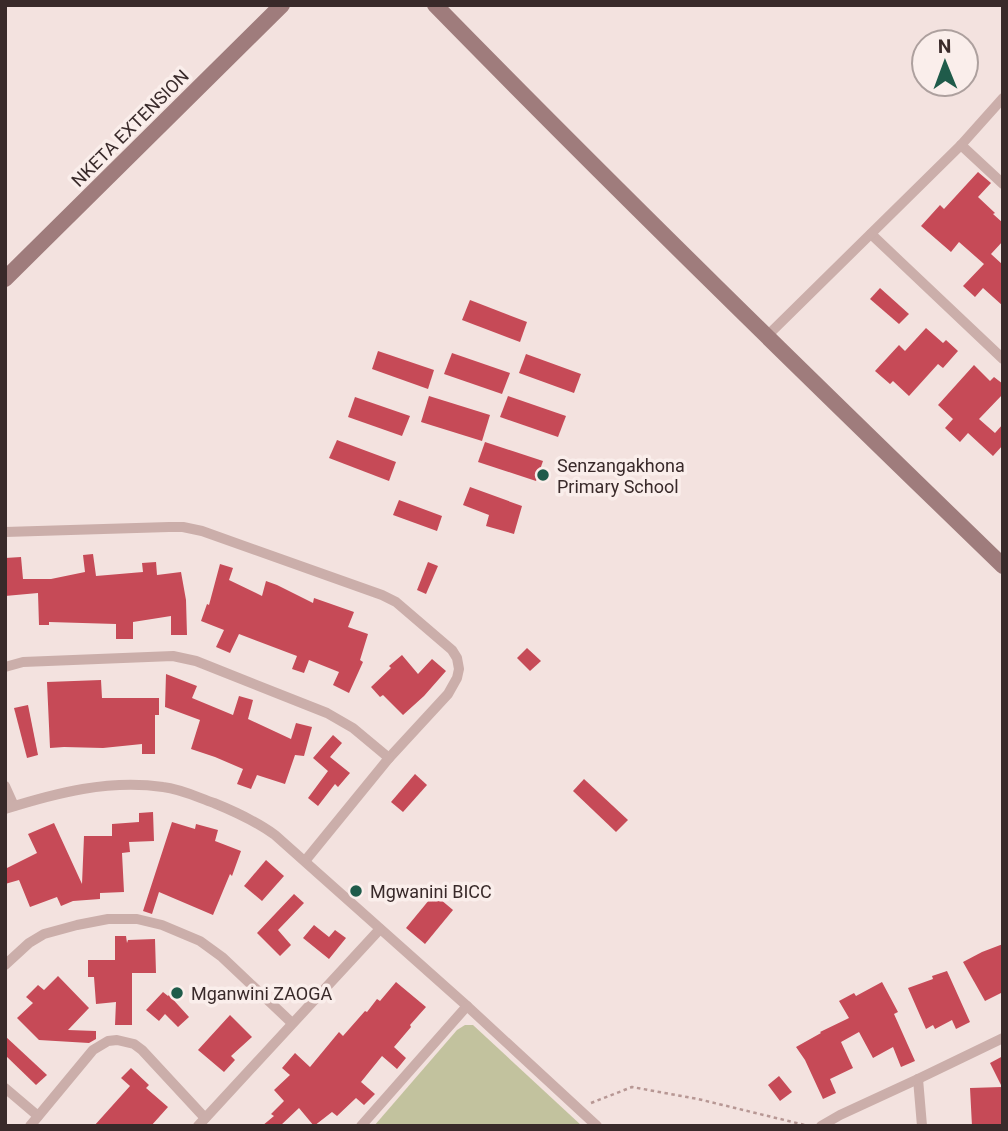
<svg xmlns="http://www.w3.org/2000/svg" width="1008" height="1131" font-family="Roboto,sans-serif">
<rect width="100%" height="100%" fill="#f3e2df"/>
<polygon fill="#c2c29e" points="465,1025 473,1025 582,1126 374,1126 457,1030"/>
<g fill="#c64a57">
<polygon points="978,172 991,183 978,197 995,213 993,214 1003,223 1003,241 991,254 1003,265 1003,306 983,288 975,297 963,286 984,264 959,242 951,252 921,226 940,205 944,209"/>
<polygon points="880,288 909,314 899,324 870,299"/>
<polygon points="470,300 527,322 520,342 462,320"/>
<polygon points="926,328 943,343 946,340 958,351 943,368 938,364 909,396 893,381 890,384 875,371 899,345 905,351"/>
<polygon points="378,351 434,370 428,389 372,369"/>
<polygon points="452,353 510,373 502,394 444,374"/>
<polygon points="526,354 581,374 574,393 519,373"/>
<polygon points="974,365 990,381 994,377 1003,384 1003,394 979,419 995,433 1003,424 1003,445 993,456 968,433 960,442 945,428 953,419 938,405"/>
<polygon points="429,396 490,415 482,441 421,422"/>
<polygon points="508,396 566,416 558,437 500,417"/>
<polygon points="355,397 410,416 402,436 348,417"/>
<polygon points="337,440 396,462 389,481 329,458"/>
<polygon points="485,442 543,461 536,481 478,462"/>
<polygon points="470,487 522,506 514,534 486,526 489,515 463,505"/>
<polygon points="399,500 442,516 437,531 393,515"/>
<polygon points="93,554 96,576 143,572 142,563 156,562 157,575 181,572 186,600 187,635 171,635 171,616 133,622 133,639 116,639 116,624 49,622 49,625 39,625 38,593 5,596 5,558 21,557 23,579 51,579 85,572 83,555"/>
<polygon points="428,562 438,566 426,594 417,590"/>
<polygon points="220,564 233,568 229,580 262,596 266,581 277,585 313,603 314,598 354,612 348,627 368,634 360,660 363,662 349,693 333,685 339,672 309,660 304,673 292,669 297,656 239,634 230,653 216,647 224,630 201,621 207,604 209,605"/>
<polygon points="527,648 541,661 530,671 517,658"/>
<polygon points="402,655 418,674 432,659 446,671 424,696 403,715 383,695 380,697 371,687 391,668 389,666"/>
<polygon points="166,674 197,686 192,698 233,715 239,696 253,700 248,719 291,739 296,723 312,727 304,756 295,755 285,784 257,775 251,789 237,784 243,769 215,757 191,749 200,720 165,707"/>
<polygon points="101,680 102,698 159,698 159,715 155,715 155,754 142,754 142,744 103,748 64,747 50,748 47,682"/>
<polygon points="28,705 38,755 27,758 14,708"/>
<polygon points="333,735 342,743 330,757 350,773 338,787 335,784 318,806 308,798 328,771 313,758"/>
<polygon points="415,774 427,785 403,812 391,802"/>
<polygon points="584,779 628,820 616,832 573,791"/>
<polygon points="153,812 154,841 129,842 130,852 122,853 124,892 100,893 100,899 73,901 61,906 57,897 30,907 19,880 5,884 5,869 37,853 28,834 54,823 82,884 84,836 112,836 112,824 139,822 139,813"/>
<polygon points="172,822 195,829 196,824 218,830 215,841 241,851 232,876 230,874 213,915 159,892 152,914 143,911"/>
<polygon points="266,860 284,876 262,901 244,886"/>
<polygon points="294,894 304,903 278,930 291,945 280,956 257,933"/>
<polygon points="434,894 453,910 425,944 406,928"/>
<polygon points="314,925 329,937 335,930 346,938 329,959 303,938"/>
<polygon points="115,936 126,936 127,943 128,940 155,939 156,973 132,973 132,1025 115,1025 116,1002 96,1004 94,977 88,977 88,960 115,960"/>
<polygon points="1003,944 1003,992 985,1001 963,962 982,952"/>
<polygon points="947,971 970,1022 956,1029 952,1020 935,1029 933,1025 926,1029 908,988 933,979 932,976"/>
<polygon points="58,976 89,1008 68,1030 96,1031 96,1039 89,1043 39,1040 17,1018 33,1003 26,997 38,985 44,990"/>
<polygon points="396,982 426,1007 410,1025 411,1027 394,1047 406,1058 397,1069 382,1056 361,1082 375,1094 364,1105 356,1098 337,1116 332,1112 314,1126 299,1108 280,1126 262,1126 274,1116 271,1114 284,1101 274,1090 290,1075 282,1068 295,1053 310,1067 339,1032 343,1036 365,1011 367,1012 377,999 380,1001"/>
<polygon points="882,982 898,1012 894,1014 915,1061 901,1067 893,1047 873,1058 859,1032 841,1042 853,1068 830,1079 836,1093 823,1099 805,1060 796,1047 821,1033 820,1032 849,1018 839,1001 854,993 856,996"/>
<polygon points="163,992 168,996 169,995 189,1017 178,1027 165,1014 159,1021 146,1010"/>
<polygon points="230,1015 252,1037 231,1056 235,1060 224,1072 198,1050"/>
<polygon points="5,1036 47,1075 36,1085 5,1055"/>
<polygon points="1003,1056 1003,1126 972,1126 970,1088 1002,1087 990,1063"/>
<polygon points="131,1068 149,1085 146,1088 168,1107 151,1126 94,1126 130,1086 121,1078"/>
<polygon points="779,1076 792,1092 780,1101 768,1085"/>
</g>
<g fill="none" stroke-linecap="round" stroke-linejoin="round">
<polyline stroke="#b79794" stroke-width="2.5" stroke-dasharray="3.5 3.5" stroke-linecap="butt" points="591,1103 632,1087 698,1099 809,1126"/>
<g stroke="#cbaeaa" stroke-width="10">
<polyline points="961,145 1003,184"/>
<polyline points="871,234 1003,359"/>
<polyline points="766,337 961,145 1003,98"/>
<polyline points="5,532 169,527 183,527 202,531 382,595 396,602 452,650 457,658 459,669 457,678 448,694 389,758 305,861"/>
<polyline points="5,667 23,662 173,656 196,661 327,713 353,728 389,758"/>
<polyline points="5,786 14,806"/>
<path d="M5 809C56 793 109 779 163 787 181 789 197 797 214 803 236 812 256 821 275 835L467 1006 597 1126"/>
<polyline points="5,965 29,943 44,934 77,925 108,919 137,919 162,925 200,941 222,957 292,1023"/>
<polyline points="918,1079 922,1126"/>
<polyline points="5,1088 38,1116"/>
<polyline points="30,1126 93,1050 108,1041 117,1040 134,1044 142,1050 205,1118"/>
<polyline points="198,1126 380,929"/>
<polyline points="361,1126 467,1006"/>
<polyline points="821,1126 840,1115 918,1079 1003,1038"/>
</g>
<g stroke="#9f7c7c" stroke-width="16">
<path d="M435 5C621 195 812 381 1003 566"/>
<polyline points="5,279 282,5"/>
</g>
</g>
<g fill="#1f5b4a" stroke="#faeeeb" stroke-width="2.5">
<circle cx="543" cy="475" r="7"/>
<circle cx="356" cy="891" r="7"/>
<circle cx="177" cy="993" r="7"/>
</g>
<g text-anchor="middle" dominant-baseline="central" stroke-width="7" stroke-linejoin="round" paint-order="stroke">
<g font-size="18" fill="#392a2a" stroke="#faeeeb">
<text transform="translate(130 128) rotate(-45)">NKETA EXTENSION</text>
</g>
<g font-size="18" fill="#392a2a" stroke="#faeeeb" text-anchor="start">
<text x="557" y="465">Senzangakhona<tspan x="557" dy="21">Primary School</tspan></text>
<text x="370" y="891">Mgwanini BICC</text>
<text x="191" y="993">Mganwini ZAOGA</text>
</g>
</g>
<rect width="1008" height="1131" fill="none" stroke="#392a2a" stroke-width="14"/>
<g transform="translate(945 63) rotate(359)"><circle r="33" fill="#faeeeb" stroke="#ada09e" stroke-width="2"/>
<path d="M0-5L12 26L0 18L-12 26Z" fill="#1f5b4a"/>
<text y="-10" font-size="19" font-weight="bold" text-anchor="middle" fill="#392a2a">N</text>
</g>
</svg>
